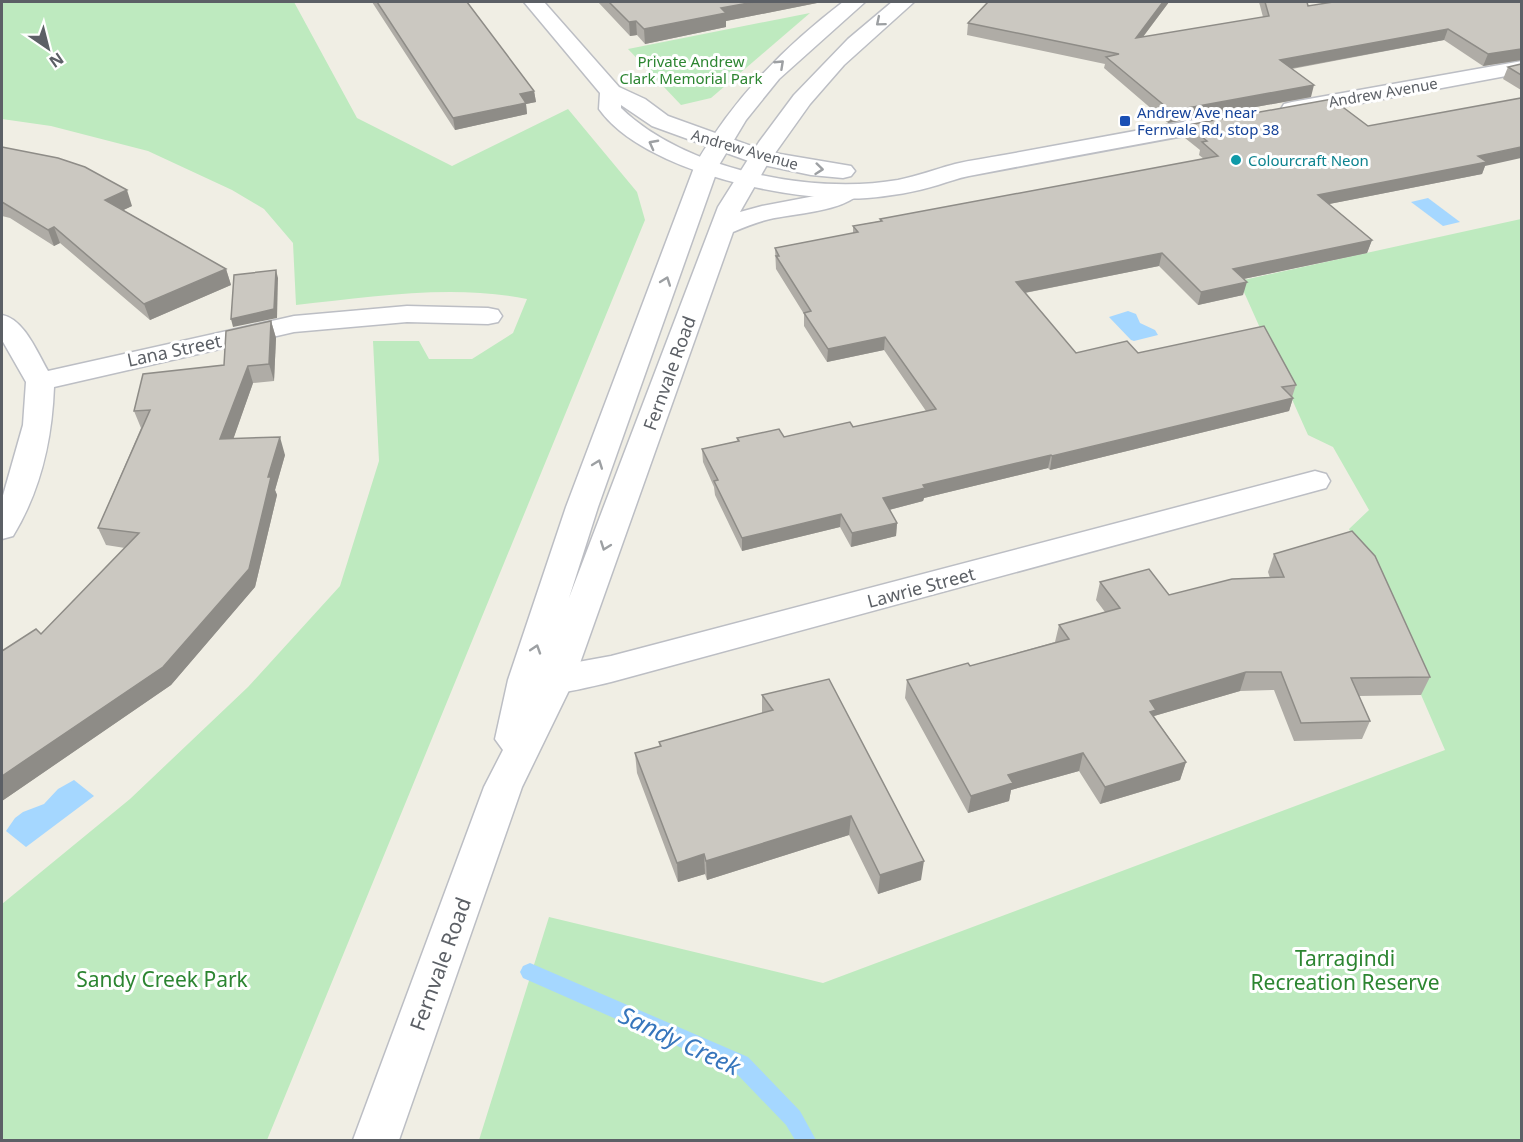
<svg xmlns="http://www.w3.org/2000/svg" width="1523" height="1142" font-family="'Noto Sans',sans-serif">
<rect width="100%" height="100%" fill="#f0eee4"/>
<g fill="#beeabf">
<path d="M2 2H294L357 118 452 166 568 109 637 192 645 220 267 1140H2V904L130 799 248 687 340 586 379 461 373 341H419L429 359H472L513 333 527 299C451 284 372 297 296 305L293 243 264 209 232 190 148 151 51 126 2 119Z"/>
<polygon points="810,13 711,98 681,105 628,49"/>
<polygon points="1521,219 1521,1140 479,1140 549,917 823,983 1445,750 1349,529 1369,510 1333,447 1308,435 1239,281"/>
</g>
<g fill="#a5d7ff">
<polygon points="1428,198 1460,222 1443,226 1411,202"/>
<polygon points="1128,311 1136,314 1140,323 1155,330 1158,335 1134,341 1131,340 1109,317"/>
<polygon points="74,780 94,796 26,847 6,831 15,818 23,812 44,804 58,789"/>
</g>
<g fill="none" stroke-linecap="round" stroke-linejoin="round">
<polygon fill="#a5d7ff" fill-rule="evenodd" points="530,963 748,1057 800,1111 816,1140 795,1140 786,1125 734,1071 523,978 520,972 523,966"/>
<defs>
<g id="minor">
<path d="M524 2H544L619 87 645 99 668 116 768 152 851 166 855 171 851 176 843 178 811 175 754 163 652 126 621 105V108C685 170 812 195 898 180 918 176 936 169 955 164 971 160 988 158 1004 155 1080 141 1156 127 1232 113L1240 115 1243 120 1240 125 1232 127C1144 143 1056 159 969 176 958 178 948 182 938 185 915 192 891 196 867 198 794 203 643 172 599 109L600 93Z"/>
<polygon points="1522,61 1522,73 1292,116 1284,114 1281,109 1284,104 1292,102"/>
<path d="M407 306 488 308 498 310 502 316 498 322 488 324 407 322 294 332 54 387C52 440 41 490 13 536L2 539V499L23 425 26 382 2 340V315C24 319 37 352 48 371L294 316Z"/>
<path d="M1315 471 1326 474 1330 481 1326 488 611 682C580 689 548 699 517 690L512 680 517 670 530 666H556L611 656Z"/>
</g>
<path id="tertiary" d="M843 2H865L779 79 746 120 719 165 598 507 569 598 718 207 759 142 794 95 848 39 892 2H914L844 65 810 104 768 163 740 212 762 206 820 195 848 185 857 187 860 192C847 211 792 214 770 219 757 222 745 227 733 232L574 680 522 787 399 1140H353L484 787 503 750 495 739 508 680 566 507 695 165C733 99 783 48 843 2Z"/>
</defs>
<use href="#minor" stroke="#bcbec4" stroke-width="3"/>
<use href="#tertiary" stroke="#bcbec4" stroke-width="3"/>
<use href="#minor" fill="#fff" fill-rule="evenodd"/>
<use href="#tertiary" fill="#fff" fill-rule="evenodd"/>
</g>
<g fill="#afaca6">
<polygon points="372,2 467,2 534,91 536,102 526,104 527,114 455,130"/>
<polygon points="598,2 822,2 726,21 726,27 645,44 637,35 630,36"/>
<polygon points="988,2 1169,2 1143,37 1263,17 1259,2 1307,2 1308,6 1521,2 1521,60 1483,66 1444,40 1292,69 1311,97 1168,123 1104,68 1105,64 967,35 968,23"/>
<polygon points="1521,64 1521,90 1503,79 1508,67"/>
<polygon points="1188,125 1368,126 1485,166 1482,174 1329,204 1372,240 1367,253 1243,279 1243,295 1198,305 1159,266 1025,293 1076,353 1138,353 1296,385 1292,397 1293,398 1289,411 1050,470 1048,468 924,498 923,501 889,510 897,523 896,536 851,547 840,527 742,551 715,495 714,487 703,462 702,449 738,441 737,438 784,437 853,427 926,411 884,350 827,362 804,326 804,314 776,269 775,248 853,233 853,226 880,221 880,219 1204,159 1199,155 1200,150 1185,138"/>
<polygon points="2,147 132,206 123,210 226,269 231,285 150,320 60,243 54,246 10,218 2,216"/>
<polygon points="271,321 276,338 274,381 253,383 233,439 285,455 275,490 277,495 255,587 171,685 2,801 2,651 41,634 125,548 106,545 98,528 141,428 134,411 224,365"/>
<polygon points="1274,554 1430,677 1421,695 1359,696 1370,721 1362,739 1294,741 1274,690 1240,691 1154,716 1186,762 1180,780 1100,804 1079,771 1011,790 1009,801 968,813 905,698 907,680 970,666 1055,642 1059,625 1105,612 1096,600 1100,582 1169,595 1270,578 1268,572"/>
<polygon points="762,695 921,880 878,894 849,835 707,880 705,874 678,882 637,773 635,753 660,747 659,742 762,713"/>
</g>
<g fill="#8e8c87">
<polygon points="754,2 822,2 726,21 726,27 645,44 644,29 721,8"/>
<polygon points="1163,2 1169,2 1133,50 1136,38"/>
<polygon points="636,21 637,35 630,36 629,22"/>
<polygon points="1448,29 1444,40 1277,71 1280,60"/>
<polygon points="1521,49 1521,60 1483,66 1488,54"/>
<polygon points="1314,85 1311,97 1168,123 1171,111"/>
<polygon points="534,91 536,102 526,104 527,114 455,130 453,118 520,94"/>
<polygon points="1521,147 1521,158 1485,166 1482,174 1314,207 1318,195 1478,156"/>
<polygon points="127,190 132,206 111,216 105,200"/>
<polygon points="54,227 60,243 54,246 48,230"/>
<polygon points="1372,240 1367,253 1229,282 1233,269"/>
<polygon points="1162,253 1159,266 1014,295 1016,282"/>
<polygon points="226,269 231,285 150,320 144,304"/>
<polygon points="276,270 278,278 277,318 233,327 231,319"/>
<polygon points="1247,282 1243,295 1198,305 1201,292"/>
<polygon points="271,321 276,338 274,381 269,364"/>
<polygon points="885,337 884,350 827,362 828,349"/>
<polygon points="248,366 253,383 227,457 220,439"/>
<polygon points="1293,398 1289,411 1050,470 1052,456"/>
<polygon points="280,437 285,455 275,490 277,495 255,587 171,685 2,801 2,776 268,477"/>
<polygon points="1051,455 1048,468 924,498 923,501 881,512 883,498 923,485"/>
<polygon points="841,514 840,527 742,551 742,538"/>
<polygon points="897,523 896,536 851,547 852,533"/>
<polygon points="1246,672 1240,691 1154,716 1151,728 1150,701"/>
<polygon points="1083,753 1079,771 1011,790 1009,801 968,813 971,796 1008,775"/>
<polygon points="1186,762 1180,780 1100,804 1105,787"/>
<polygon points="851,816 849,835 707,880 706,861"/>
<polygon points="704,854 705,874 678,882 677,863"/>
<polygon points="924,861 921,880 878,894 880,875"/>
</g>
<g fill="#cbc8c1" stroke="#8e8c87" stroke-width="1.5">
<polygon points="377,2 467,2 534,91 520,94 526,103 453,118"/>
<polygon points="609,2 754,2 721,8 726,13 644,29 636,21 629,22"/>
<polygon points="988,2 1163,2 1136,38 1269,16 1265,2 1307,2 1308,6 1333,2 1521,2 1521,49 1488,54 1448,29 1280,60 1314,85 1171,111 1106,57 1119,54 968,23"/>
<polygon points="1521,64 1521,75 1508,67"/>
<polygon points="1521,98 1521,147 1478,156 1487,162 1318,195 1372,240 1233,269 1247,282 1201,292 1162,253 1016,282 1076,353 1127,341 1138,353 1264,326 1296,385 1282,387 1293,398 1052,456 1051,455 923,485 925,488 883,498 897,523 852,533 841,514 742,538 714,481 718,480 702,449 739,441 737,438 779,429 784,437 850,422 853,427 936,409 885,337 828,349 804,313 811,311 776,256 779,256 775,248 858,232 853,226 882,221 880,219 1218,156 1202,142 1207,141 1188,125 1332,99 1368,126"/>
<polygon points="2,147 58,158 85,167 127,190 105,200 226,269 144,304 54,227 48,230 2,202"/>
<polygon points="276,270 274,309 231,319 234,275"/>
<polygon points="271,321 269,364 248,366 220,439 280,437 268,477 271,477 249,569 163,667 2,776 2,651 36,629 41,634 139,533 98,528 150,410 134,411 143,374 224,365 226,331"/>
<polygon points="1352,531 1375,556 1430,677 1351,678 1370,721 1301,723 1281,672 1246,672 1150,701 1156,710 1150,712 1186,762 1105,787 1083,753 1008,775 1013,783 971,796 907,680 968,663 970,666 1069,639 1059,625 1120,608 1100,582 1149,569 1169,595 1232,579 1284,577 1274,554"/>
<polygon points="829,679 924,861 880,875 851,816 706,861 704,854 677,863 635,753 661,746 659,742 773,710 762,695"/>
</g>
<defs><path id="oneway-chevron" d="M-2-3.5L2.5 0L-2 3.5" fill="none" stroke-width="1.6" stroke-linecap="round" stroke-linejoin="round" transform="scale(1.5)"/></defs>
<g stroke="#9da0a3">
<use href="#oneway-chevron" transform="translate(880 22) rotate(140)"/>
<use href="#oneway-chevron" transform="translate(780 64) rotate(-43)"/>
<use href="#oneway-chevron" transform="translate(653 144) rotate(-152)"/>
<use href="#oneway-chevron" transform="translate(819 169) rotate(6)"/>
<use href="#oneway-chevron" transform="translate(666 281) rotate(-70)"/>
<use href="#oneway-chevron" transform="translate(598 464) rotate(-70)"/>
<use href="#oneway-chevron" transform="translate(605 546) rotate(110)"/>
<use href="#oneway-chevron" transform="translate(536 649) rotate(-72)"/>
</g>
<rect fill="#1a4fb4" stroke="#fff" stroke-width="2" x="1119" y="115" width="12" height="12" rx="3"/>
<circle fill="#0f9aa8" stroke="#fff" stroke-width="2" cx="1236" cy="160" r="6"/>
<g text-anchor="middle" dominant-baseline="central" stroke-width="6" stroke-linejoin="round" paint-order="stroke">
<g font-size="15" fill="#2c8531" stroke="#fff">
<text x="691" y="61">Private Andrew<tspan x="691" dy="17">Clark Memorial Park</tspan></text>
</g>
<g font-size="15" fill="#5c6066" stroke="#fff">
<text transform="translate(1383 92) rotate(-10)">Andrew Avenue</text>
<text transform="translate(745 149) rotate(16)">Andrew Avenue</text>
</g>
<g font-size="15" fill="#164399" stroke="#fff" text-anchor="start">
<text x="1137" y="112">Andrew Ave near<tspan x="1137" dy="17">Fernvale Rd, stop 38</tspan></text>
</g>
<g font-size="15" fill="#0d838f" stroke="#fff" text-anchor="start">
<text x="1248" y="160">Colourcraft Neon</text>
</g>
<g font-size="18" fill="#5c6066" stroke="#fff">
<text transform="translate(174 350) rotate(-12)">Lana Street</text>
<text transform="translate(669 373) rotate(-70)">Fernvale Road</text>
<text transform="translate(921 587) rotate(-15)">Lawrie Street</text>
</g>
<g font-size="21" fill="#2c8531" stroke="#fff">
<text x="1345" y="958">Tarragindi<tspan x="1345" dy="24">Recreation Reserve</tspan></text>
<text x="162" y="979">Sandy Creek Park</text>
</g>
<g font-size="21" fill="#5c6066" stroke="#fff">
<text transform="translate(440 964) rotate(-70)">Fernvale Road</text>
</g>
<g font-size="24" font-style="italic" fill="#3776bc" stroke="#fff">
<text transform="translate(680 1040) rotate(25)">Sandy Creek</text>
</g>
</g>
<rect width="1523" height="1142" fill="none" stroke="#5c6066" stroke-width="6"/>
<g transform="translate(48 48) rotate(145)" stroke="#ffffff" stroke-width="4.5" paint-order="stroke">
<path d="M0-4.5L10 22L0 15L-10 22Z" fill="#5c6066"/>
<text y="-9" font-size="16" font-weight="bold" text-anchor="middle" fill="#5c6066">N</text>
</g>
</svg>
